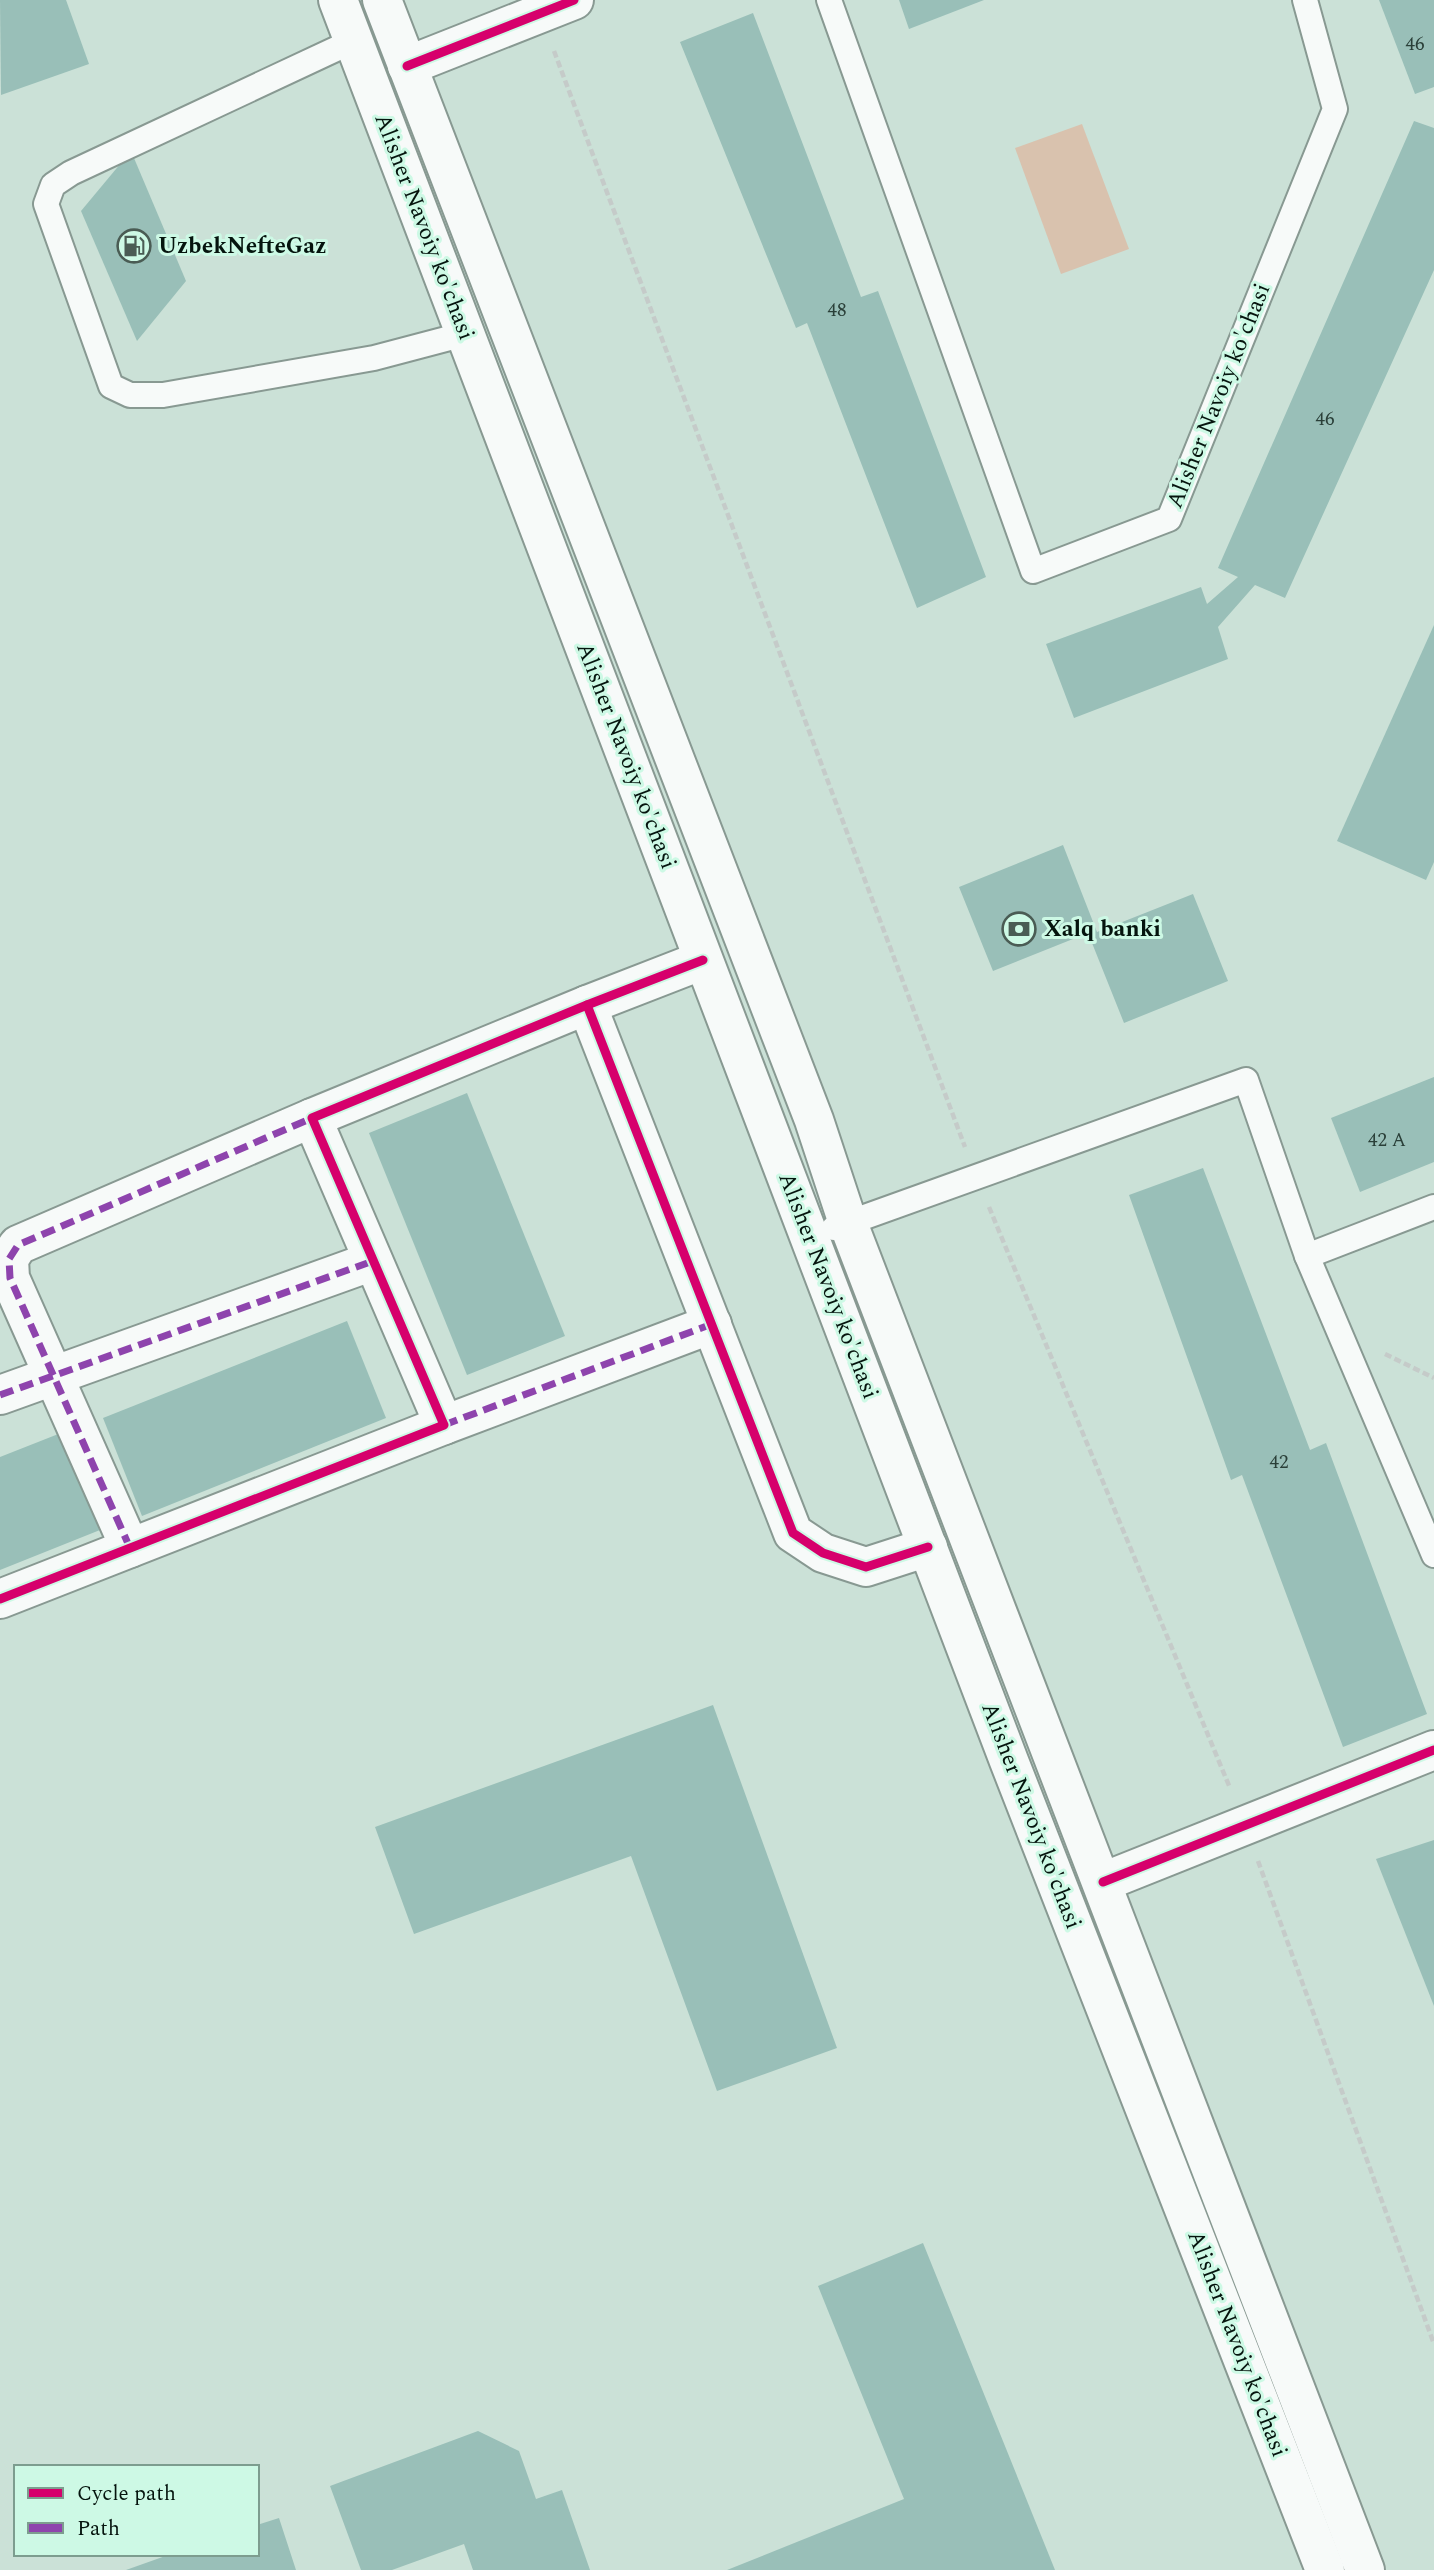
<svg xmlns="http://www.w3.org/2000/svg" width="1434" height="2570" font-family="Spectral,serif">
<rect width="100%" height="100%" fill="#cbe1d7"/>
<polygon fill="#d9c2ae" points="1082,124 1129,249 1061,274 1015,148"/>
<g fill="#99bfb8">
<polygon points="0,0 66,0 89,64 1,95"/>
<polygon points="899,0 984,0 909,29"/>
<polygon points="1379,0 1434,0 1434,87 1415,94"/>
<polygon points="753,13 861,297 878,291 986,577 917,608 807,323 796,328 680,42"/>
<polygon points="1414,121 1434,128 1434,270 1285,598 1255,585 1218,627 1228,659 1074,718 1046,644 1201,587 1207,604 1238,577 1218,568"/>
<polygon points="131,151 186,281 137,341 81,211"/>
<polygon points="1434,625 1434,862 1426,880 1337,841"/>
<polygon points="1063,845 1097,932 1193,894 1228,981 1124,1023 1088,933 993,971 959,887"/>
<polygon points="1434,1077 1434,1162 1360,1192 1331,1118"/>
<polygon points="467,1093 565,1336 467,1375 369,1133"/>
<polygon points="1203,1168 1310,1450 1326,1443 1427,1714 1343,1747 1242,1475 1231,1480 1129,1195"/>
<polygon points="347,1321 386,1418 142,1516 103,1418"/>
<polygon points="71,1429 110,1526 0,1570 0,1457"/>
<polygon points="713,1705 837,2048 717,2091 631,1856 414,1934 375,1827"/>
<polygon points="1434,1840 1434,2006 1376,1859"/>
<polygon points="923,2243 1055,2570 727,2570 904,2499 818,2286"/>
<polygon points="478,2431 519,2451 536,2499 562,2490 590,2570 473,2570 464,2544 392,2570 361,2570 330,2486"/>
<polygon points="279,2518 296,2570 126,2570 171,2554 257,2554 257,2525"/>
</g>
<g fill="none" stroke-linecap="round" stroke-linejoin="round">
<defs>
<g id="lane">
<polyline points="829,0 1033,571 1169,519 1335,109 1305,0"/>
<polyline points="353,41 71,173 53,185 46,204 111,386 130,395 163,395 374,358 465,334"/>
<polyline points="834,1228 1246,1080 1307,1256 1434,1555"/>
<polyline points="1307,1256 1434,1207"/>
</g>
<g id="street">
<polyline points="407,66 574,0"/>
<polyline points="587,1005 793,1533 823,1553 866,1567 928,1547"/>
<polyline points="0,1395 373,1261"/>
<polyline points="444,1425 712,1324"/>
<polyline points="130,1548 10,1278 9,1259 18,1245 312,1118"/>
<polyline points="0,1599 444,1425 312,1118 587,1005 703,960"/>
<polyline points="1103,1882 1434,1750"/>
</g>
<g id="secondary">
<polyline points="338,0 1009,1761 1325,2570"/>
<polyline points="382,0 814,1120 848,1223 1365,2570"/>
</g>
</defs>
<use href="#lane" stroke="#889992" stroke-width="28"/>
<use href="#street" stroke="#889992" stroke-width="42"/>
<use href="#secondary" stroke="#889992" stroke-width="42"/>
<g stroke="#c5cbc9" stroke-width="4.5" stroke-dasharray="7 3.5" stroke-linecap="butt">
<polyline points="554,51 965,1147"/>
<polyline points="989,1207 1230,1788"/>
<polyline points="1385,1354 1434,1378"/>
<polyline points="1258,1861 1434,2344"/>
</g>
<use href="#lane" stroke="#f7faf9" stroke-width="24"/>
<use href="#street" stroke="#f7faf9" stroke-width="38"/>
<use href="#secondary" stroke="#f7faf9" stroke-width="38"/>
<g stroke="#8e44ad" stroke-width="7" stroke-dasharray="14 7" stroke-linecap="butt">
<polyline points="0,1395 373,1261"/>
<polyline points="444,1425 712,1324"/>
<polyline points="130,1548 10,1278 9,1259 18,1245 312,1118"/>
</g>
<defs>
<g id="cycleway">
<polyline points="407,66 574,0"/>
<polyline points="587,1005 793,1533 823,1553 866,1567 928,1547"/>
<polyline points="0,1599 444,1425 312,1118 587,1005 703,960"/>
<polyline points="1103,1882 1434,1750"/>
</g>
</defs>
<use href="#cycleway" stroke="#cdf9e5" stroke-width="13"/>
<use href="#cycleway" stroke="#d6006c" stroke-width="9"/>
</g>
<defs>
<symbol id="fuel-ring" viewBox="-11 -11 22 22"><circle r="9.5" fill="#cdf9e5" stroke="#4a5c54" stroke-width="1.5"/><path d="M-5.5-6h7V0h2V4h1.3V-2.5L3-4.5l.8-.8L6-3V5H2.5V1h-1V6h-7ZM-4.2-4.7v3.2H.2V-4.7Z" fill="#4a5c54"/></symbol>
<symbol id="bank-ring" viewBox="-11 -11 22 22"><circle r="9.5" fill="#cdf9e5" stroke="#4a5c54" stroke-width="1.5"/><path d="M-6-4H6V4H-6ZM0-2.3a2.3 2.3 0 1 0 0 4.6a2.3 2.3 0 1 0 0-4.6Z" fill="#4a5c54"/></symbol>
</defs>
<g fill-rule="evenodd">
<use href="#fuel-ring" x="115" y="227" width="38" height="38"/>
<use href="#bank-ring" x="1000" y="910" width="38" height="38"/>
</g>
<g text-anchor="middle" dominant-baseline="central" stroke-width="6" stroke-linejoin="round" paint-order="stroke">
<g font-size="19" fill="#2a3f38">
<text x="1415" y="44">46</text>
<text x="837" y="310">48</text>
<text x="1325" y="419">46</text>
<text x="1387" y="1140">42 А</text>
<text x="1279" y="1462">42</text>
</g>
<g font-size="23" fill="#05140e" stroke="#cdf9e5">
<text transform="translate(424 227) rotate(69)">Alisher Navoiy ko'chasi</text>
<text transform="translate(1219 396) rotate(-68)">Alisher Navoiy ko'chasi</text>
<text transform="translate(626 756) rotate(69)">Alisher Navoiy ko'chasi</text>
<text transform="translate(828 1286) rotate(69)">Alisher Navoiy ko'chasi</text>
<text transform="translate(1031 1816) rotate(69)">Alisher Navoiy ko'chasi</text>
<text transform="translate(1237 2344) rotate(69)">Alisher Navoiy ko'chasi</text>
</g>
<g font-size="23" font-weight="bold" fill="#05140e" stroke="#cdf9e5" text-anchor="start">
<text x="158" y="246">UzbekNefteGaz</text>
<text x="1044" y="929">Xalq banki</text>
</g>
</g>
<rect x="14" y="2465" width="245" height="91" fill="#cdf9e5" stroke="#7d9d8f" stroke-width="2"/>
<rect x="28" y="2488" width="35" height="10" fill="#d6006c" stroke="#7d9d8f" stroke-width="2"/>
<text x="77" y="2500" font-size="21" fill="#05140e">Cycle path</text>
<rect x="28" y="2523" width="35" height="10" fill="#8e44ad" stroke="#7d9d8f" stroke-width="2"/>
<text x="77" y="2535" font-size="21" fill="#05140e">Path</text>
</svg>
